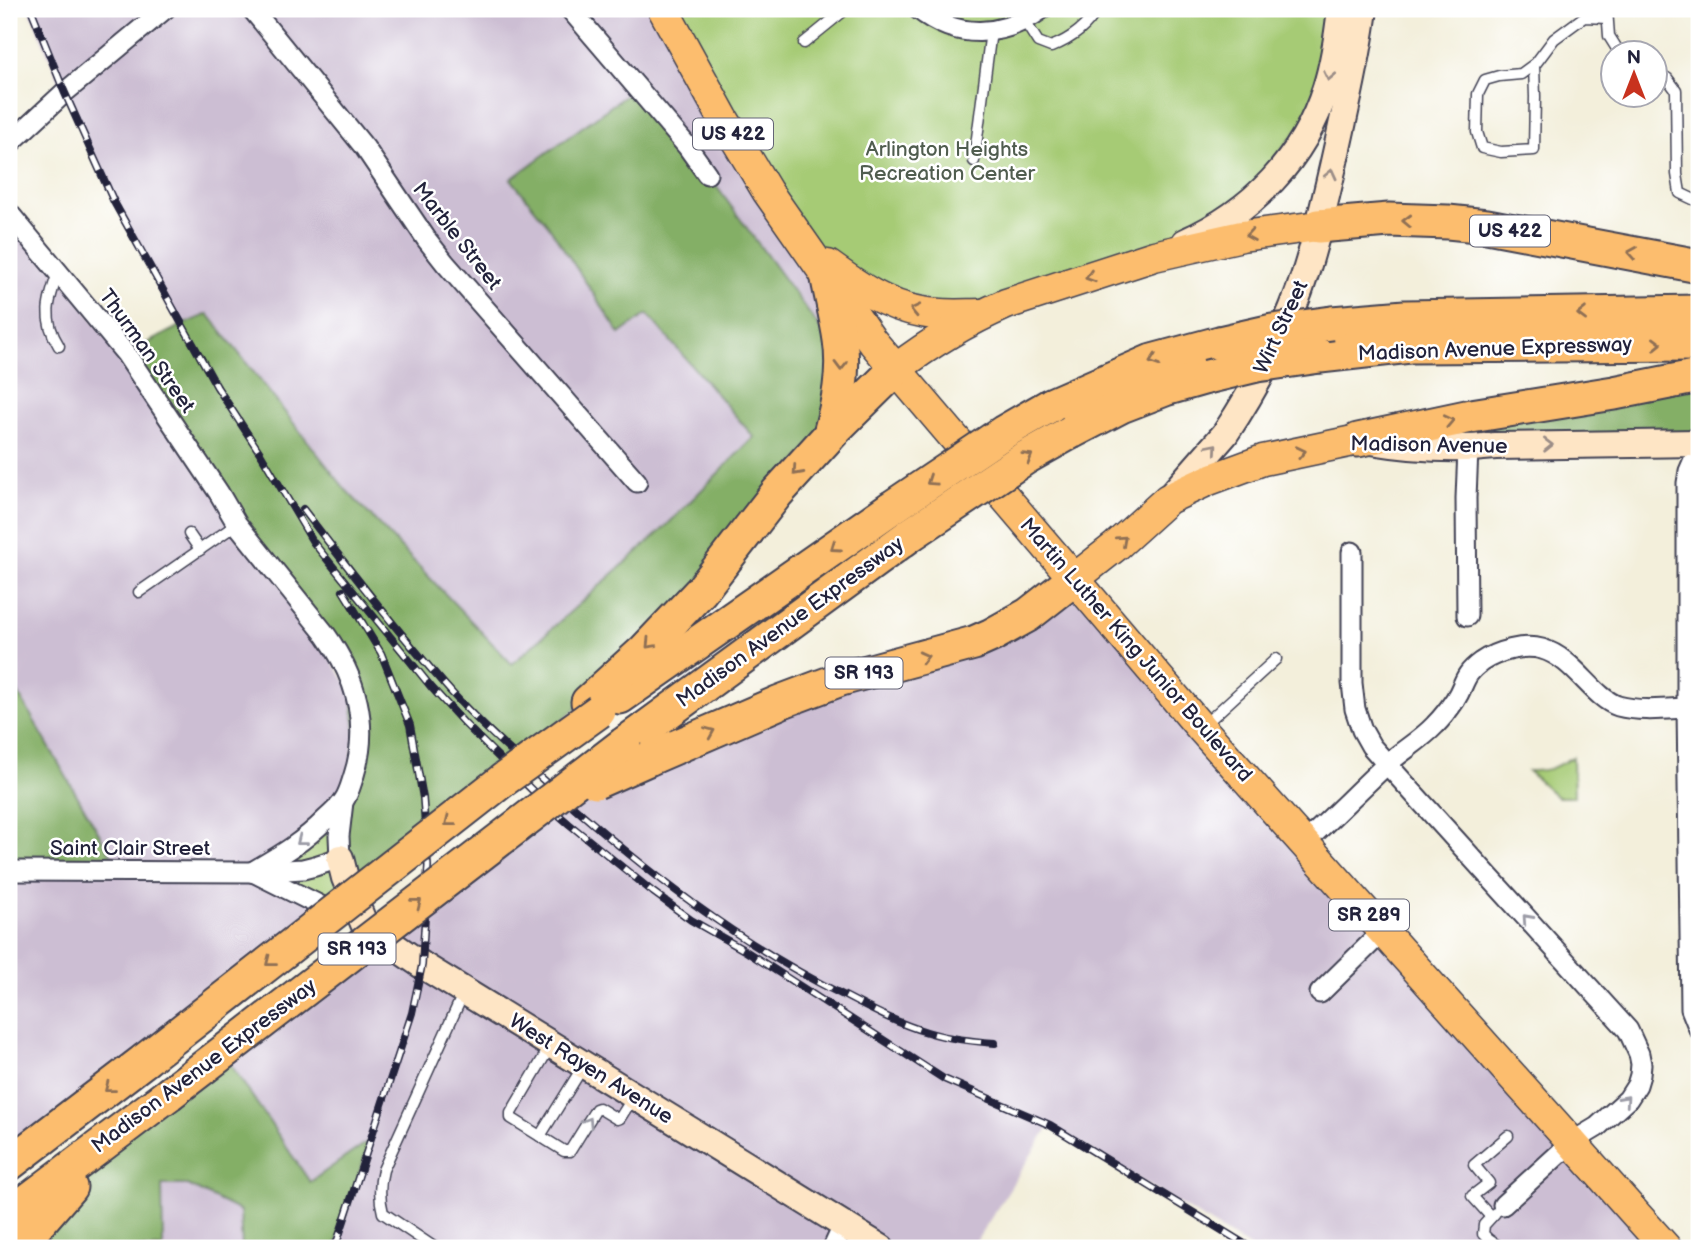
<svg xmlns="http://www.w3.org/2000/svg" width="1708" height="1257" font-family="'Balsamiq Sans',sans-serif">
<rect width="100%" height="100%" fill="#fff"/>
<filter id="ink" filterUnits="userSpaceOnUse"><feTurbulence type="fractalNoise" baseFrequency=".0143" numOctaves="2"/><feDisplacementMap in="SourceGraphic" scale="14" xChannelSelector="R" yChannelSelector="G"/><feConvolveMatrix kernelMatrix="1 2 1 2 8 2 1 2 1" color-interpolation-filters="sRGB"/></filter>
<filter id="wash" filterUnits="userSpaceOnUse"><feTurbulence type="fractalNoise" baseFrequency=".00686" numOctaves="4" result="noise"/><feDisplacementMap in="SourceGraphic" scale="28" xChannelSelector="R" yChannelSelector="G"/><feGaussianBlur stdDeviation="1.57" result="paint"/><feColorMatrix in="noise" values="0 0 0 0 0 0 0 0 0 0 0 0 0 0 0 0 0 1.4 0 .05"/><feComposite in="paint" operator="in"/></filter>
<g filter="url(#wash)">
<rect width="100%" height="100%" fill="#f3efdb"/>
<g fill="#ccbed3">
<polygon points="29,9 663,9 813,254 841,357 687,146 512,179 548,225 620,334 647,314 754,437 663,528 512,665 346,490 208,314 180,326 167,306 120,213 64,93"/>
<polygon points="9,213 70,288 257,548 358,701 333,913 9,1147 9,871 119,870 9,677"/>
<polygon points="1074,579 1666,1248 1251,1248 1050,1125 972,1248 335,1248 369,1141 310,1182 223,1053 546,804 891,665"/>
<polygon points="162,1185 188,1185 240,1211 242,1248 163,1248"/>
</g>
<g fill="#a6cb75" stroke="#647658" stroke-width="2">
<polygon points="663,9 1341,9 1321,102 1222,223 955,314 813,254"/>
<path d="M1573 757 1574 797H1557L1528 771C1550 772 1555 766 1573 757Z"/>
<polygon points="343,802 365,926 252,872"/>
</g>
<g fill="#84af66" stroke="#536850" stroke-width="2">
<polygon points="637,87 687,146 841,357 835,415 644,651 353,897 340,858 358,762 351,678 126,354 180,326 208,314 346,490 512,664 663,529 754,437 647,314 620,334 548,225 511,179"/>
<polygon points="1699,376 1699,443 1435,449 1471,416"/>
<polygon points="9,677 120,870 9,871"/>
<polygon points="223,1053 310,1182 370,1140 335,1248 242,1248 240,1211 188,1185 162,1185 163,1248 17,1248 118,1132"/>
</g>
</g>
<g filter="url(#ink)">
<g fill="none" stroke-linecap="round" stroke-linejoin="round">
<defs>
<g id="lane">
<polyline points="1607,9 1609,36 1619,52"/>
<path d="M1024 20 1038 42 1051 47C1071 39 1087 28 1097 9"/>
<polyline points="804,43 846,9"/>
<polyline points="1534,65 1535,97 1534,150 1501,152 1482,148 1477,132 1478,94 1485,80 1499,76 1521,74 1536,63 1554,39 1584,17 1607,18"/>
<polyline points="1656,74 1667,78 1676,90 1677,174 1680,193 1699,202"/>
<polyline points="974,161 991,31"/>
<path d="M58 273C48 301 42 319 59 346"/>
<polyline points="189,534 200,550"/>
<polyline points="139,592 237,524"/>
<polyline points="1204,725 1276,659"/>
<polyline points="551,1045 511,1113 511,1118 564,1151 570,1151 596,1109 599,1108 617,1119 620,1118 634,1096"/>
<polyline points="540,1136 584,1065"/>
<polyline points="1495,1213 1484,1225 1483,1234 1489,1240 1501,1248"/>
<polyline points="1491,1217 1472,1196 1489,1183 1474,1165 1508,1136"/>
<path d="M435 1248 383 1213C379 1198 379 1185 383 1170L463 994"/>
</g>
<g id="street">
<polyline points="252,9 365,148 427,240 445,263 637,482"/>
<polyline points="570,9 687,146 707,174"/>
<path d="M918 9C957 40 1002 38 1042 9"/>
<polyline points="9,144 65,92 165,9"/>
<path d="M9 213 126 354 219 493 237 524 326 635C356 677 370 725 354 775 351 784 349 793 344 800 340 807 332 813 326 819 302 843 281 855 252 872"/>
<polyline points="1699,448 1689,471 1687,483 1687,708 1691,1009 1699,1029"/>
<polyline points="1352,552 1352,683 1355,709 1362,730 1371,746 1387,764 1628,1030 1639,1054 1641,1064 1640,1075 1637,1085 1628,1099 1597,1127 1572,1142 1503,1205"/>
<polyline points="1467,616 1466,498 1468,449"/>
<path d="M1304 843C1332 818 1358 791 1385 766 1401 751 1420 741 1435 725 1442 718 1449 709 1455 700 1466 683 1462 676 1481 662 1497 651 1524 644 1542 649 1574 658 1592 697 1618 706 1640 712 1666 709 1687 708"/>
<polyline points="9,871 252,872 303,869 315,866 340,858 339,836 343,802"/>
<polyline points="253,872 339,915"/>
<polyline points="1320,993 1383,931"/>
<polyline points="833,1248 843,1226"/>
</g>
<g id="secondary">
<path d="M1185 242C1252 212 1304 159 1326 88 1334 63 1338 35 1341 9"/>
<path d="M1371 441C1413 448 1453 451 1495 446L1699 443"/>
<path d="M1169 498 1225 434C1257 386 1289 326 1306 271 1320 227 1330 180 1340 135 1349 93 1359 51 1364 9"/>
<polyline points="340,858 345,878 365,926 422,965 881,1248"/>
</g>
<g id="primary">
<polyline points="663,9 723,118 767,191 872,341 1201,728 1666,1248"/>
<path d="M828 265C857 286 886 306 922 312 941 316 963 314 983 314"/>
<path d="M896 369C930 343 967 321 1006 304L1154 256 1242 236 1318 226"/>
<polyline points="1074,579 1116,546 1168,499 1209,480 1263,460 1358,440"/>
</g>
<g id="highway">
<polyline points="1318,226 1389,220 1448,222 1487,226 1699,266"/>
<path d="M827 274C831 296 837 318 840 340 845 372 838 404 830 434"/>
<polyline points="1332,323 1405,317 1699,312"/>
<polyline points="1320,356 1410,346 1699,344"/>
<polyline points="1051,405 1152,361 1219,343"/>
<polyline points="1071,432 1121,406 1165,389 1207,377"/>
<polyline points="1358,440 1471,416 1614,393 1699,376"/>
<polyline points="620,697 891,508"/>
<polyline points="588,702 644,651 701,591 777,493 838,426 896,369"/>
<polyline points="624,744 910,535"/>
<polyline points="648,759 780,702 841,679 974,643 992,635 1028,615 1074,579"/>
<polyline points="9,1164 145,1060"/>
<polyline points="9,1215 169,1094"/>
<polyline points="17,1248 70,1187"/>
</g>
</defs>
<use href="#lane" stroke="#414153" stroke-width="13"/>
<use href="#street" stroke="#414153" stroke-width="23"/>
<use href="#secondary" stroke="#414153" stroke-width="30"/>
<use href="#primary" stroke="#414153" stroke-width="33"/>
<use href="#highway" stroke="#414153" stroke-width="37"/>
<use href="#lane" stroke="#fff" stroke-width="10"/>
<use href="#street" stroke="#fff" stroke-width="19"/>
<use href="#secondary" stroke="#fee5c5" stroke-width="26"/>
<use href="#primary" stroke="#fcbd6e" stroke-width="30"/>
<use href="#highway" stroke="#fcbd6e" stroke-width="33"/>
<defs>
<g id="rail">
<polyline points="31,9 64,91 114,202 217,387 262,456 313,542 432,688 464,723 546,804 569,824 653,892 691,920 744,950 944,1079 1050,1125 1251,1248"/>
<path d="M303 509C351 572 400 635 453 694 485 729 521 761 557 792 645 871 739 944 845 996 872 1010 899 1024 927 1032 950 1039 972 1041 995 1043"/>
<polyline points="335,1248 412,1013 422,965 428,866 423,798 410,725 381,653 343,591"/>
</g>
</defs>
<use href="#rail" stroke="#22223b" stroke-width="8"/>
<use href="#rail" stroke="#fff" stroke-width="5" stroke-dasharray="16" stroke-linecap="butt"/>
<defs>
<g id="highway-bridge">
<polyline points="1219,343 1272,331 1332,323"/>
<polyline points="1207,377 1257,365 1320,356"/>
<polyline points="891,508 1004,432 1051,405"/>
<polyline points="910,535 1025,458 1071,432"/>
<polyline points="596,782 648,759"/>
<polyline points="145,1060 503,780 599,711"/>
<polyline points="169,1094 624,744"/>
</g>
</defs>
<use href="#highway-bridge" stroke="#414153" stroke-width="37" stroke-linecap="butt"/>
<use href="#highway-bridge" stroke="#fcbd6e" stroke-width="33"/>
</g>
<defs><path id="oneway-chevron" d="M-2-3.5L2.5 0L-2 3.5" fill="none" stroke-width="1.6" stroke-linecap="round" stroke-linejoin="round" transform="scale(1.75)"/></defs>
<g stroke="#9b8d87">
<use href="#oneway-chevron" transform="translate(1329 76) rotate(102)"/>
<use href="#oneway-chevron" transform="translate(1331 174) rotate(-77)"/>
<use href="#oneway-chevron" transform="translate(1548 445) rotate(-1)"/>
<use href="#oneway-chevron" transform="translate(1213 448) rotate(-49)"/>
</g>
<g stroke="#8f7054">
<use href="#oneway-chevron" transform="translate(1407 221) rotate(-178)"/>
<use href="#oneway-chevron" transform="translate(1250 235) rotate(171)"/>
<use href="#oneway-chevron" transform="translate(1632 253) rotate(-170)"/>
<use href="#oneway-chevron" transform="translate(1090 277) rotate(162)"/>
<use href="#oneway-chevron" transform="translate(915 310) rotate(-167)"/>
<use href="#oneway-chevron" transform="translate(1582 314) rotate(179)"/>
<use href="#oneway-chevron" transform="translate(1657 344) rotate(-1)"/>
<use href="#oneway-chevron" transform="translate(1154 361) rotate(161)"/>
<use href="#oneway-chevron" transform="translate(841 366) rotate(91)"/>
<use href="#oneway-chevron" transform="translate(1449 421) rotate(-12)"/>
<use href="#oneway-chevron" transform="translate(1301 452) rotate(-12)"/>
<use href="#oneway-chevron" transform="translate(1028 457) rotate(-31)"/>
<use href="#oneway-chevron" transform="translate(797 471) rotate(132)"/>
<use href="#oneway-chevron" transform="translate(931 481) rotate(146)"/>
<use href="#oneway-chevron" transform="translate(1122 540) rotate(-42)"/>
<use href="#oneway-chevron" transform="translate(835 547) rotate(145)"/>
<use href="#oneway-chevron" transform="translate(650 644) rotate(134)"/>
<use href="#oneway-chevron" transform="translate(924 657) rotate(-14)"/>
<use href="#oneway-chevron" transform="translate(710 732) rotate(-23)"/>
<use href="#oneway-chevron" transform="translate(449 822) rotate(142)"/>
<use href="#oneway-chevron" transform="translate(417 903) rotate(-38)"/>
<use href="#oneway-chevron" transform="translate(270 962) rotate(142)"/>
<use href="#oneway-chevron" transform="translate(109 1088) rotate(142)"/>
</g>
<g stroke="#9c9ca7">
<use href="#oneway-chevron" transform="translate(301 841) rotate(142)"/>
<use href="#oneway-chevron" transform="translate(1527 919) rotate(-132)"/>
<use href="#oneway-chevron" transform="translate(1625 1100) rotate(-48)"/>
<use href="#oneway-chevron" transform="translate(588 1122) rotate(-58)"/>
</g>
</g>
<g text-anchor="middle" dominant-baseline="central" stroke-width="5" stroke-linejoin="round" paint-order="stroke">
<g fill="#fff" stroke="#646476" stroke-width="2">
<rect x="693" y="118.5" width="80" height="31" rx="5"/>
<rect x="1470" y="215.5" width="80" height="31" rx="5"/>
<rect x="825.5" y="657.5" width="77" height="31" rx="5"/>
<rect x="1329" y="899.5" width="80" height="31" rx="5"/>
<rect x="318.5" y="933.5" width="77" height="31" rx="5"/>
</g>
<g font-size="19" font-weight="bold" fill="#22223b">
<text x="733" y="134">US 422</text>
<text x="1510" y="231">US 422</text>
<text x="864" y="673">SR 193</text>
<text x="1369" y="915">SR 289</text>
<text x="357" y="949">SR 193</text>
</g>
<g font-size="21" fill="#505d4f" stroke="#fff">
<text x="947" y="149">Arlington Heights<tspan x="947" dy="24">Recreation Center</tspan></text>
</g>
<g font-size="21" fill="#22223b" stroke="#fff">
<text transform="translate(457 236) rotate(52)">Marble Street</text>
<text transform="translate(1281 327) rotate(-65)">Wirt Street</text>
<text transform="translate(1495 349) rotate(-2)">Madison Avenue Expressway</text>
<text transform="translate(147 351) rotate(54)">Thurman Street</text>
<text transform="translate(1429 445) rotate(1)">Madison Avenue</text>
<text transform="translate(790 622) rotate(-36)">Madison Avenue Expressway</text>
<text transform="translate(1136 650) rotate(49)">Martin Luther King Junior Boulevard</text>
<text x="130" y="848">Saint Clair Street</text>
<text transform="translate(204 1066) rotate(-37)">Madison Avenue Expressway</text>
<text transform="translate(591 1069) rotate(32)">West Rayen Avenue</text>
</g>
</g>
<rect width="1708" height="1257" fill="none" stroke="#fff" stroke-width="35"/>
<g transform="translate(1634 74)"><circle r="33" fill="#ffffff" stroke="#a7a7b1" stroke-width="2"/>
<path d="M0-5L12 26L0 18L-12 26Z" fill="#c8321e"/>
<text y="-10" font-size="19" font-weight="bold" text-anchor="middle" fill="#22223b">N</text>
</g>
</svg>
